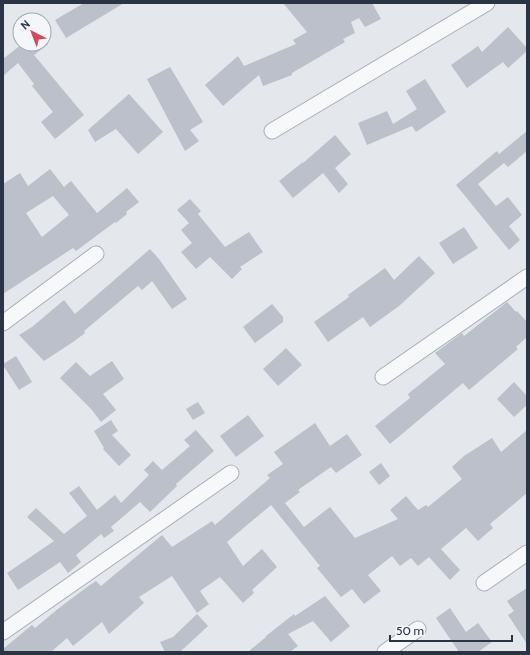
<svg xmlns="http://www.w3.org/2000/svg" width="530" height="655" font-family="Cabin,sans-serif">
<rect width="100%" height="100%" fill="#e4e7ec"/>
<g fill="#bbc0ca" fill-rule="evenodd">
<polygon points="84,3 124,3 66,38 55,20"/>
<polygon points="283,3 372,3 381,19 365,27 359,18 351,22 355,33 343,39 345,42 292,73 292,75 263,86 259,75 223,106 205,85 238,56 244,66 296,44 293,40 307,32"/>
<polygon points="508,27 527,48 527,51 508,68 503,62 467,88 451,65 478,46 482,52"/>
<polygon points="22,44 48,44 34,55 84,115 55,139 41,122 53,112 32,86 34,84 18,63 3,76 3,59"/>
<polygon points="170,67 203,122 190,130 199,141 185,151 147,79"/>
<polygon points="425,79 446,112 416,132 412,126 367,145 358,123 387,111 393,124 417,109 406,91"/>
<polygon points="129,94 163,132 138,154 116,129 95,142 88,130"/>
<polygon points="527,131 527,151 508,167 504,163 478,184 496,206 508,197 522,215 509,226 520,240 509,250 456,185 497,151 499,154"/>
<polygon points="335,135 351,154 335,168 348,184 339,193 323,173 293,198 279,181 303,162 303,163"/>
<path d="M50 169 64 187 71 181 97 213 127 188 139 202 126 212 127 214 116 223 115 222 76 251 73 248 3 294V184L20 173 28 186ZM53 196 69 215 42 237 26 213Z"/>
<polygon points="190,199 201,211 198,214 225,247 249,232 263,252 240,267 242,269 232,279 210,257 196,269 181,252 192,243 181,230 189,223 177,210"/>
<polygon points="464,227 478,248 453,264 439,243"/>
<polygon points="150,249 159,259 187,299 172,309 152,281 142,290 138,286 84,331 85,333 73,342 44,361 19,335 32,327 64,300 75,314"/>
<polygon points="419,256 435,273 399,306 370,327 363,317 328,342 314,322 349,297 348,295 385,268 394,280"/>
<polygon points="507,302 516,312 517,311 527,322 527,337 516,347 518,349 469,390 463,383 390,444 375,426 410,398 408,394 445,364 435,353 462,333 464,336"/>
<polygon points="272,304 283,317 283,322 255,343 243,327"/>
<polygon points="286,348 302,365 278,386 263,369"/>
<polygon points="16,356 32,382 19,390 3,365 3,364"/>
<polygon points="112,361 124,379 103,394 116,410 101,422 92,410 60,378 76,362 90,376"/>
<polygon points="514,382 527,396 527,405 514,417 497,399"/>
<polygon points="198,402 205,413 193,420 186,409"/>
<polygon points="248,415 264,436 236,457 220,436"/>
<polygon points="111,420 118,431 112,435 131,455 119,466 103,449 104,448 94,431"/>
<polygon points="315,423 330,446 347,434 362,455 336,473 331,467 298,490 300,492 285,503 304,527 330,507 355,538 398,519 390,510 406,496 418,510 426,505 428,507 462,479 452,467 464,456 492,438 501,452 527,430 527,493 490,524 493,528 478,541 466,528 441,549 460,570 450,580 429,557 418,566 411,558 400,566 392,556 368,575 381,591 364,604 352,589 341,597 317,568 320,566 271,505 227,542 243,566 262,549 277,567 252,590 254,593 243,603 220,577 200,591 209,604 197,613 172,576 139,597 144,603 109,634 102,622 73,646 67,638 51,652 3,652 3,649 32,625 35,628 59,608 87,587 96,581 101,586 162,535 172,547 212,521 215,525 270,478 267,475 283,464 274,452"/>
<polygon points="196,430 214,451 176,484 177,486 150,512 140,502 111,527 114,531 104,538 101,534 76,555 81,562 68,573 60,562 18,590 7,573 54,541 27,517 36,508 64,534 87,516 69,493 79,486 97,510 115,495 121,503 149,475 144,470 153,461 162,470 190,446 184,440"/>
<polygon points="381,463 390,476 379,485 369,472"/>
<polygon points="527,588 527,644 508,615 514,611 507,601"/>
<polygon points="325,596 350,626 331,642 313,621 288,634 298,646 290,652 248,652 266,637 266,636 294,614 295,616"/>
<polygon points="450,608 466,632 478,623 492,642 478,652 459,652 436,618"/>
<polygon points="197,614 208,626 180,652 165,652 160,642 173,637"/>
</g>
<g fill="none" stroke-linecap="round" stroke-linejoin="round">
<defs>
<g id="minor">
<polyline points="272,131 487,3"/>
<polyline points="3,323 96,254"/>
<polyline points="383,377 527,277"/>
<polyline points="484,583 527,553"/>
<polyline points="3,632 231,473"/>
<polyline points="385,652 418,629"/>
</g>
</defs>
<use href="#minor" stroke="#a9aeb7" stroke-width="17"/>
<use href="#minor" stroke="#f7f8fa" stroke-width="15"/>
</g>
<rect width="530" height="655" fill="none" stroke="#2b3445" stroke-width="8"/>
<g transform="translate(32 32) rotate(318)"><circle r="19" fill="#f4f6f9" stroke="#a4a8b1"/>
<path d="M0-3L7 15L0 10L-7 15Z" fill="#d1495b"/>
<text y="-6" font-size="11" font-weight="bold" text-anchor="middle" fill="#2b3445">N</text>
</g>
<path d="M390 635v6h122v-6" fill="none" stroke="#2b3445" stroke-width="2"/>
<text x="396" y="635" font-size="12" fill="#2b3445" stroke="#f4f6f9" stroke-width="3" paint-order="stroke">50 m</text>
</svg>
